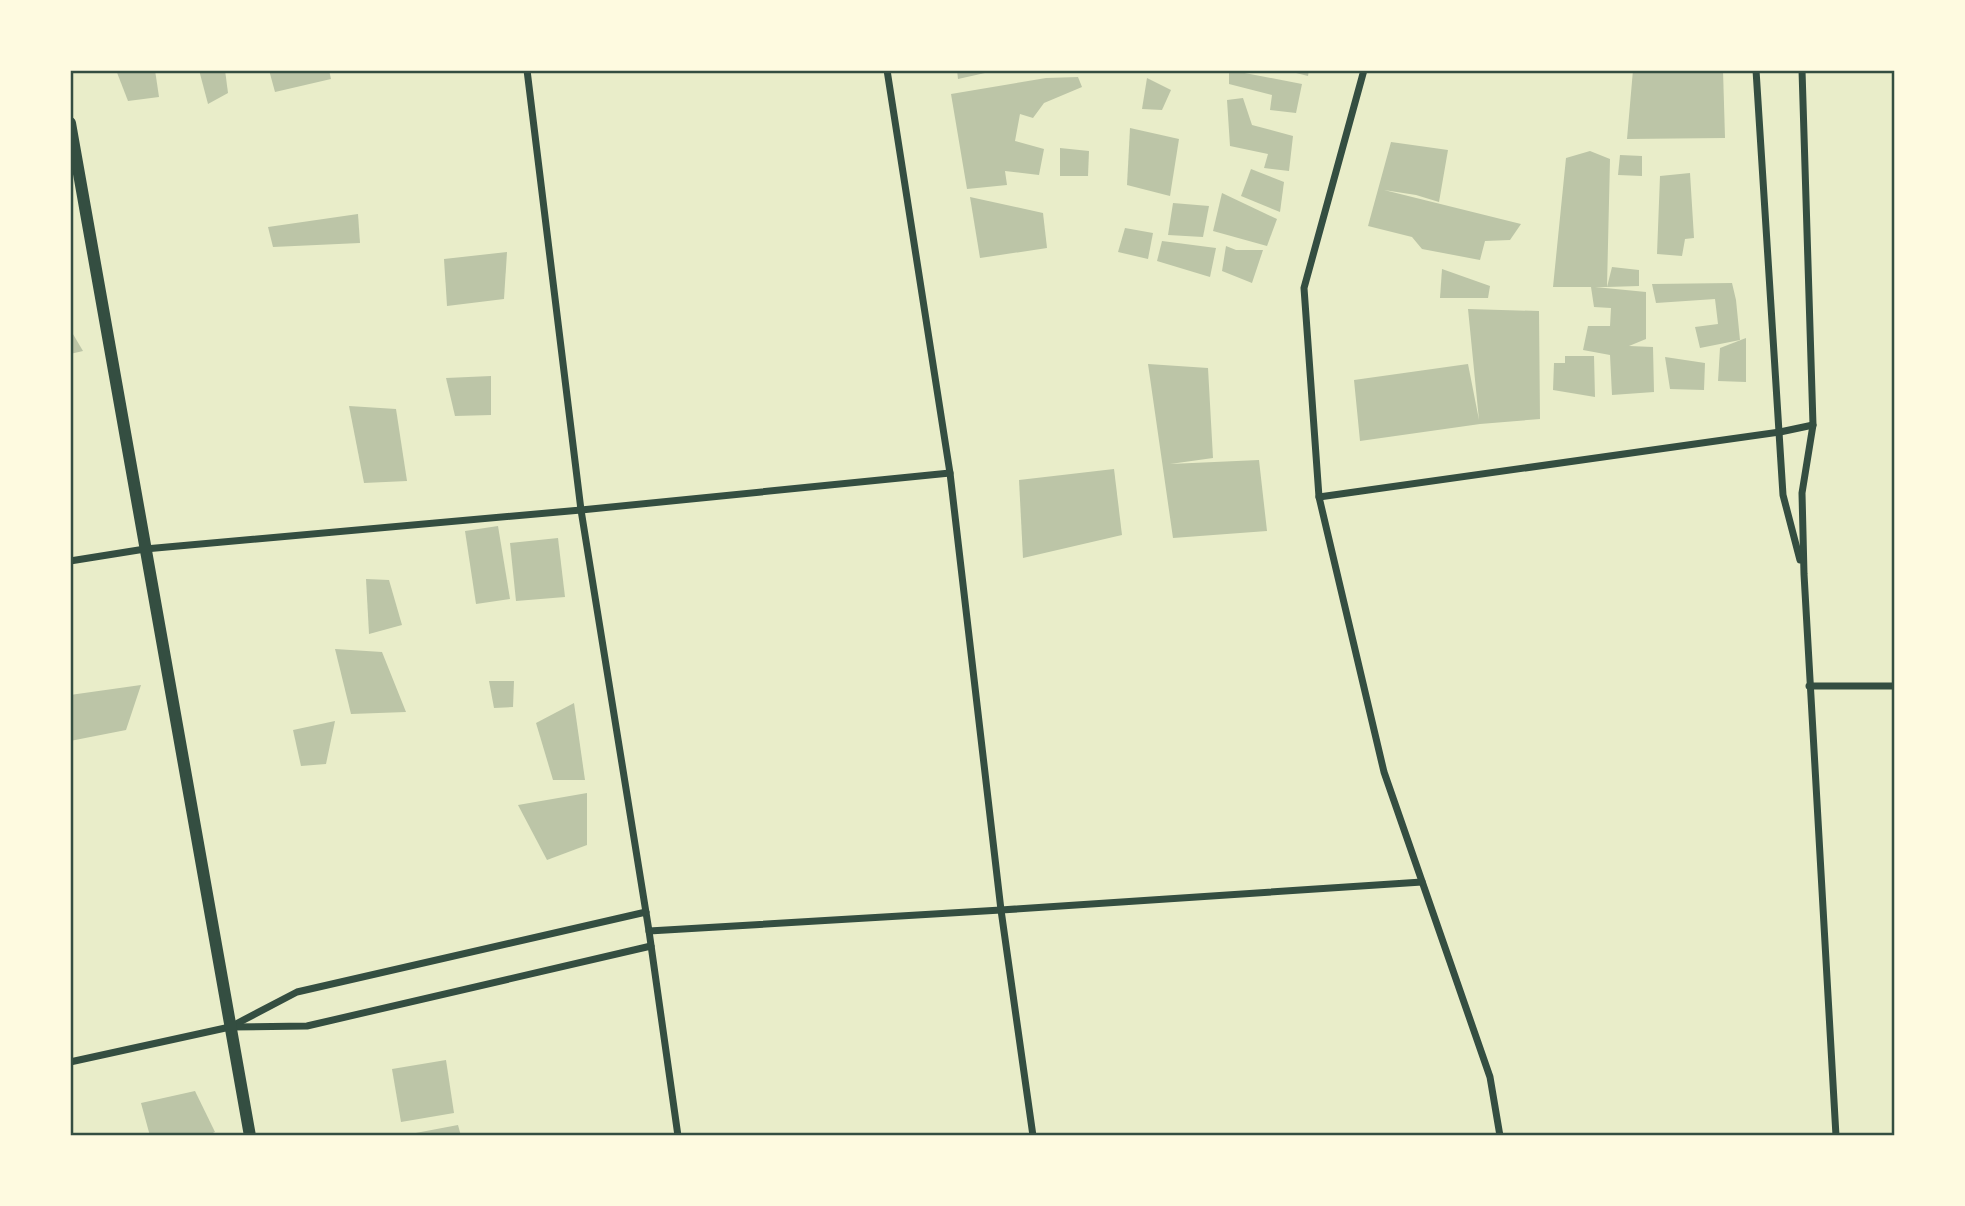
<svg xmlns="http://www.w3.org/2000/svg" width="1965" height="1206" font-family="'Noto Sans',sans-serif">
<rect width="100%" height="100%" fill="#e9edc9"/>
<g fill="#bcc5a7">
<polygon points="116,70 155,70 159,97 128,101"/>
<polygon points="199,70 225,70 228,93 208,104"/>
<polygon points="269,70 329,70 331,79 275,92"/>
<polygon points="957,70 994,70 994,71 958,79"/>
<polygon points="1229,70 1302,84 1296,113 1270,110 1272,95 1229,84"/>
<polygon points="1284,70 1309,70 1308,76"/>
<polygon points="1633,70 1723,70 1725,138 1627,139"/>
<polygon points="1078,77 1082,87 1044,103 1033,118 1020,114 1015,141 1044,149 1039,175 1005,171 1007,185 967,189 951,94 1046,78"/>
<polygon points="1147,78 1171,90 1162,110 1142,109"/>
<polygon points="1243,98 1252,125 1293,136 1289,171 1264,168 1268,154 1230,146 1227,100"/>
<polygon points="1130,128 1179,139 1170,196 1127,185"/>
<polygon points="1391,142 1448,150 1439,202 1416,195 1384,190 1521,224 1510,240 1485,241 1480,260 1422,249 1412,237 1368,226"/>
<polygon points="1060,148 1089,151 1088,176 1060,176"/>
<polygon points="1590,151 1610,159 1607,287 1612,267 1639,270 1639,286 1607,287 1595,287 1646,292 1646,339 1629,346 1653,347 1654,392 1612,395 1610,355 1583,350 1588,326 1610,326 1611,308 1594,307 1591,287 1553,287 1566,158"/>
<polygon points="1620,155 1642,156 1642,176 1618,175"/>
<polygon points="1251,169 1284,182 1280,212 1241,196"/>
<polygon points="1690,173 1694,238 1685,239 1682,256 1657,254 1660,176"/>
<polygon points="1222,193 1277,219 1267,246 1213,231"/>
<polygon points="970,197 1043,213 1047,248 980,258"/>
<polygon points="1173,203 1209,206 1203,237 1168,235"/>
<polygon points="358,214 360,243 273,247 268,227"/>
<polygon points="1125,228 1153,233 1148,259 1118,252"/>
<polygon points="1162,241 1216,248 1210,277 1157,261"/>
<polygon points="1226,246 1236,250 1263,250 1252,283 1222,271"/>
<polygon points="507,252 504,299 447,306 444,259"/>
<polygon points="1442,269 1490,286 1488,298 1440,298"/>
<polygon points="1732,283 1736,300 1740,340 1700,348 1695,327 1718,324 1715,299 1656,303 1652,284"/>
<polygon points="1468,309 1539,311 1540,419 1480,424 1360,441 1354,380 1468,364 1479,420"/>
<polygon points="70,329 83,351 70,354"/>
<polygon points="1746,338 1746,382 1718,381 1720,348"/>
<polygon points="1565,356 1594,356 1595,397 1553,390 1554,363 1565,363"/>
<polygon points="1665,357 1705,363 1704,390 1670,389"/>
<polygon points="1148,364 1208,368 1213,458 1170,464 1259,460 1267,531 1173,538"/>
<polygon points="491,376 491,415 455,416 446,378"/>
<polygon points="349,406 396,409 407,481 364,483"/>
<polygon points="1114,469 1122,535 1023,558 1019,480"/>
<polygon points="498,526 510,599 476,604 465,531"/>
<polygon points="558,538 565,597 516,601 510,543"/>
<polygon points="366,579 389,580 402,625 369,634"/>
<polygon points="335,649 382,652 406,712 351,714"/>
<polygon points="489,681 514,681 513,707 494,708"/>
<polygon points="141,685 126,730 70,741 70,695"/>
<polygon points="574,703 585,780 553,780 536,723"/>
<polygon points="335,721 326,764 301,766 293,730"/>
<polygon points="587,793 587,845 547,860 518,805"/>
<polygon points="446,1060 454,1113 401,1122 392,1069"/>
<polygon points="195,1091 215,1132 206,1136 150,1136 141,1103"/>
<polygon points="458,1125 461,1136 405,1136 405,1135"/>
</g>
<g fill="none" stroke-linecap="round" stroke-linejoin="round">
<g stroke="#344e41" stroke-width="7">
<polyline points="527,70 581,510 649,931 678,1136"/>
<polyline points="887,70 950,473 1001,910 1033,1136"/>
<polyline points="1364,70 1304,288 1319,497 1384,772 1490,1077 1500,1136"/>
<polyline points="1756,70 1783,495 1800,560"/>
<polyline points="1802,70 1813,425 1802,493 1804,574 1836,1136"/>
<polyline points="1319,497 1780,432 1813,425"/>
<polyline points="70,561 145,549 581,510 950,473"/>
<polyline points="1809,686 1895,686"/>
<polyline points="649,931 1001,910 1422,882"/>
<polyline points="234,1025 297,992 646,912"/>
<polyline points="70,1062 230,1027 307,1026 651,946"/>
</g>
<polyline stroke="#344e41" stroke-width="12" points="70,123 250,1136"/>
</g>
<rect width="1965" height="1206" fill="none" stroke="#fefae0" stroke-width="144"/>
<rect x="72" y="72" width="1821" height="1062" fill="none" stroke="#344e41" stroke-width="2.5"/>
</svg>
